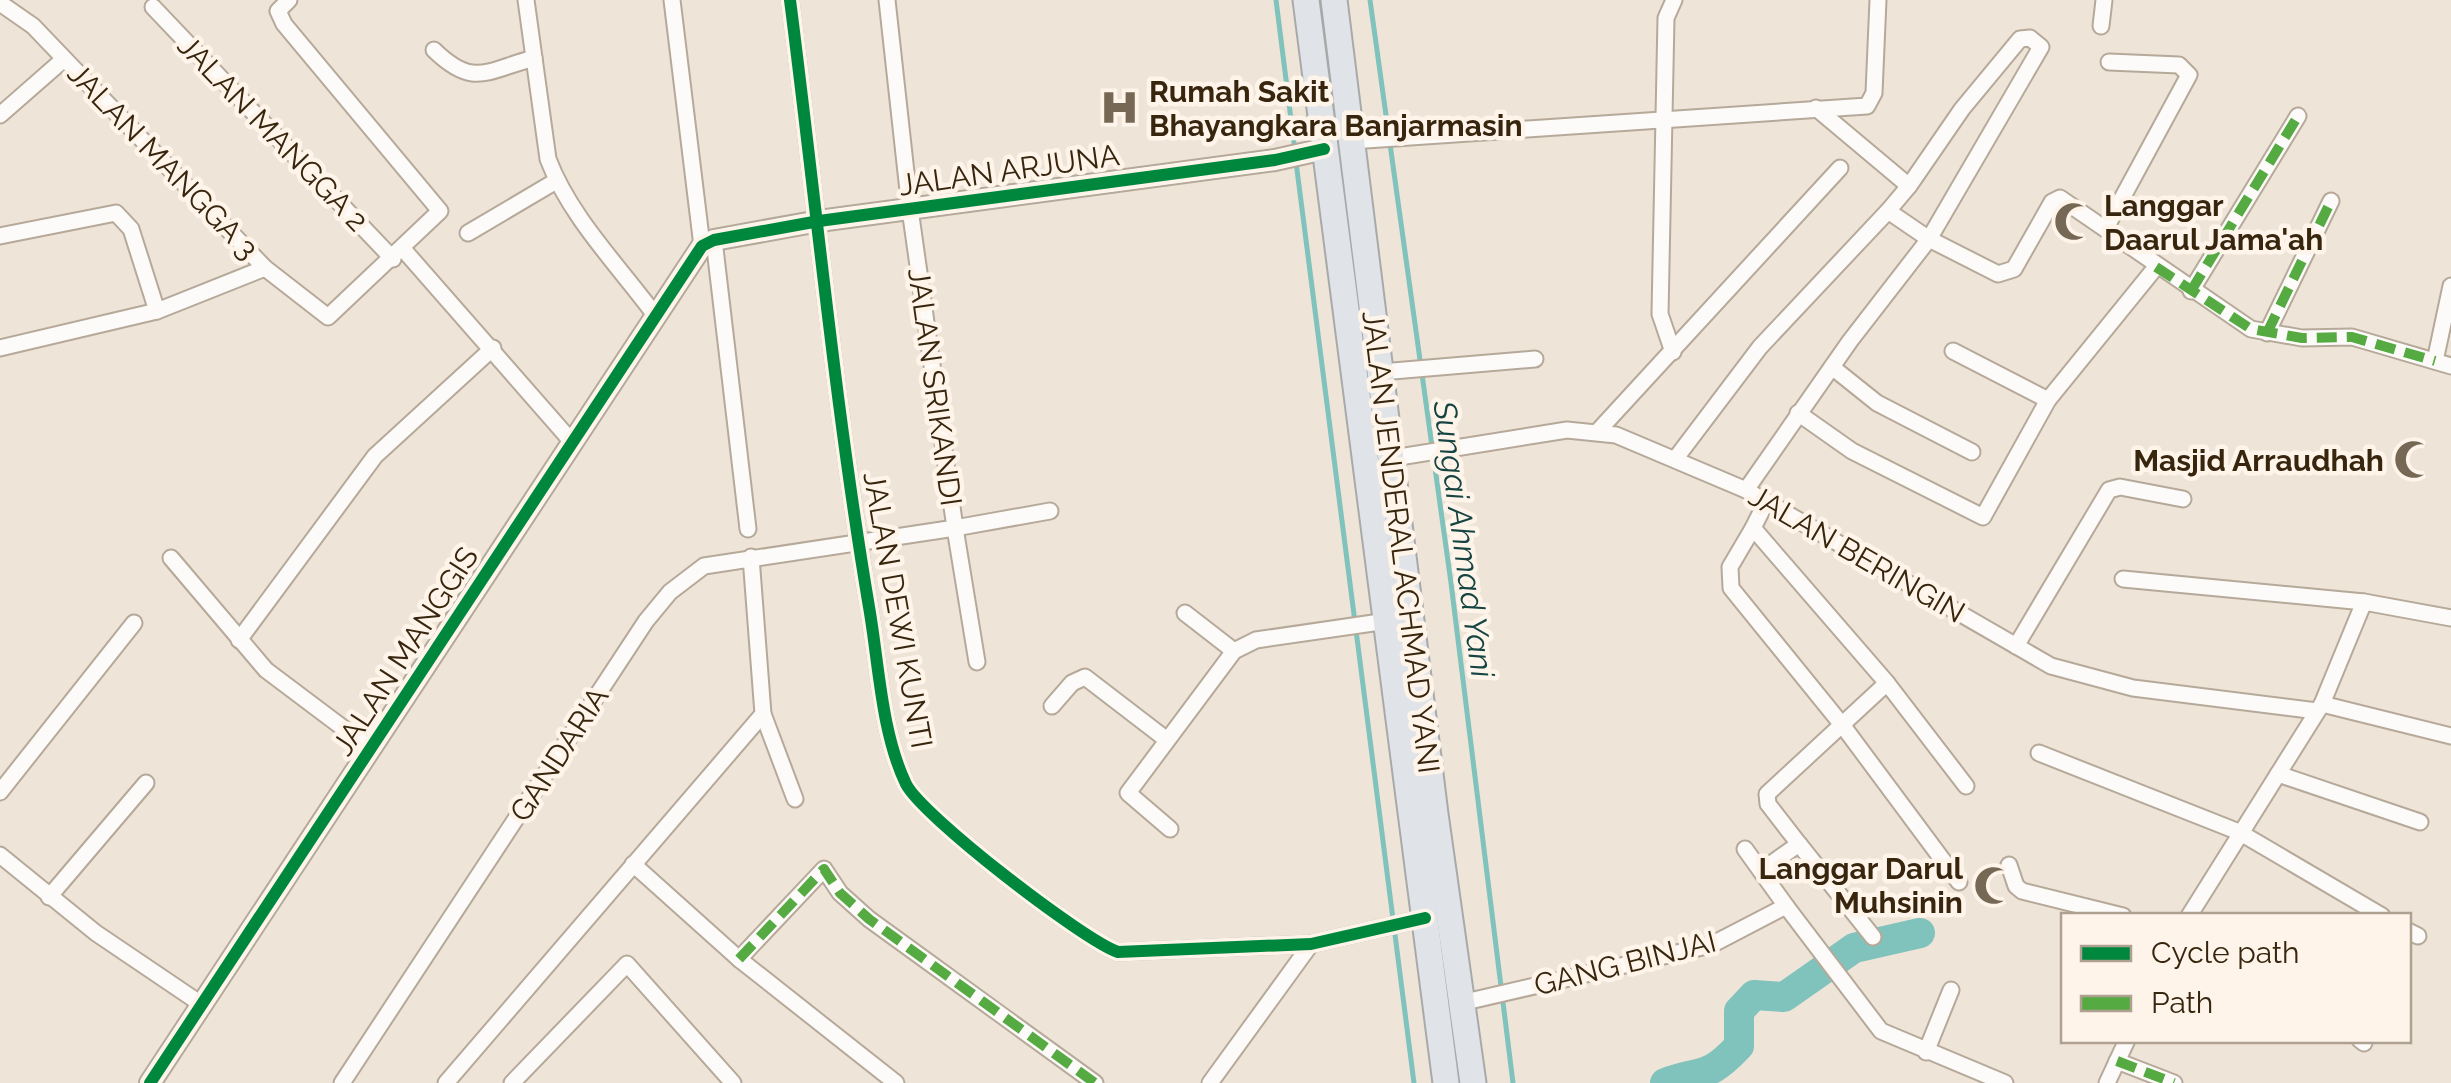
<svg xmlns="http://www.w3.org/2000/svg" width="2451" height="1083" font-family="Raleway,sans-serif">
<rect width="100%" height="100%" fill="#eee4d8"/>
<g fill="none" stroke-linecap="round" stroke-linejoin="round">
<g stroke="#80c2bc" stroke-width="5">
<polyline points="1276,0 1295,151"/>
<polyline points="1370,0 1451,583 1513,1083"/>
<polyline points="1296,162 1414,1083"/>
</g>
<path stroke="#80c2bc" stroke-width="30" d="M1665 1083C1703 1069 1706 1081 1739 1046V1011L1754 995 1784 997 1854 948 1920 933"/>
<defs>
<g id="minor">
<path d="M526 0 548 159C570 217 618 265 655 315"/>
<polyline points="672,0 702,246"/>
<path d="M790 0C816 202 835 406 869 607 879 664 881 732 906 784 922 816 1083 940 1118 952L1311 944 1425 918"/>
<polyline points="0,3 33,26 265,268 328,317 440,211 284,24 278,11 289,0"/>
<polyline points="153,7 393,259"/>
<polyline points="2101,26 2104,0"/>
<path d="M434 50C473 88 486 71 534 58"/>
<polyline points="0,115 64,59"/>
<polyline points="1351,141 1867,106 1874,93 1878,0"/>
<polyline points="1909,186 1888,211 1929,239 1998,274 2014,269 2052,202 2060,198 2251,329 2302,338 2352,337 2451,366"/>
<polyline points="2107,226 2189,75 2179,65 2109,62"/>
<polyline points="468,233 556,181"/>
<polyline points="0,236 116,213 131,229 157,311"/>
<polyline points="714,240 748,529"/>
<polyline points="403,249 572,442"/>
<polyline points="2191,291 2298,116"/>
<polyline points="2267,333 2331,201"/>
<polyline points="0,348 157,311 265,268"/>
<polyline points="1953,351 2048,400"/>
<polyline points="1673,352 1660,314 1666,18 1674,0"/>
<polyline points="2435,361 2451,286"/>
<polyline points="1832,367 1877,403 1972,452"/>
<polyline points="1381,372 1535,359"/>
<polyline points="1798,413 1852,451 1983,517 2048,400 2156,267"/>
<polyline points="1599,430 1840,168"/>
<polyline points="1393,458 1567,430 1616,435 1746,490 2051,666 2133,688 2317,711"/>
<polyline points="1676,458 1760,347 1888,211"/>
<polyline points="1746,490 1850,341 1929,239 2041,47 2030,38 2020,39 1962,109 1909,186 1816,108"/>
<polyline points="1766,502 1753,528 1887,683 1966,786"/>
<polyline points="1753,528 1730,567 1731,588 1843,726 1959,882"/>
<polyline points="171,558 266,670 371,749"/>
<polyline points="2123,579 2364,602"/>
<polyline points="1185,613 1234,651"/>
<polyline points="239,640 375,456 493,348"/>
<polyline points="2016,646 2109,490 2120,487 2183,499"/>
<polyline points="977,662 955,528 1050,511"/>
<polyline points="2322,704 2451,736"/>
<polyline points="1052,706 1072,683 1085,677 1167,740"/>
<polyline points="763,714 795,799"/>
<polyline points="2039,753 2239,832 2382,916"/>
<polyline points="2278,774 2420,822"/>
<polyline points="0,792 134,623"/>
<polyline points="1170,829 1128,793 1234,651 1256,640 1387,621"/>
<polyline points="1799,844 1768,804 1767,794 1887,683"/>
<polyline points="1745,849 1786,906"/>
<polyline points="0,855 96,933 201,1004"/>
<polyline points="633,864 739,959 896,1083"/>
<polyline points="2009,865 2016,886 2022,891 2123,916"/>
<polyline points="1761,871 1799,844 1873,937"/>
<polyline points="49,897 146,783"/>
<polyline points="2189,916 2322,704 2364,602 2451,618"/>
<polyline points="2408,931 2418,936"/>
<polyline points="739,959 824,869 840,893 869,919 1095,1083"/>
<polyline points="1461,1003 1711,945 1786,906 1881,1031 2005,1083"/>
<polyline points="2360,1040 2364,1043"/>
<polyline points="1926,1052 1951,990"/>
<polyline points="2117,1061 2174,1083"/>
<polyline points="342,1083 646,621 670,592 704,566 955,528 910,209 887,0"/>
<polyline points="446,1083 763,714 751,557"/>
<polyline points="512,1083 627,964 733,1083"/>
<polyline points="1210,1083 1311,944"/>
<polyline points="2107,1083 2127,1040"/>
</g>
<polyline id="tertiary" points="150,1083 702,246 714,240 819,221 1275,160 1324,149"/>
<g id="trunk">
<polyline points="1306,0 1446,1083"/>
<polyline points="1334,0 1435,814 1473,1083"/>
</g>
</defs>
<use href="#minor" stroke="#b6a999" stroke-width="19"/>
<use href="#tertiary" stroke="#b6a999" stroke-width="24"/>
<use href="#trunk" stroke="#a8aaaa" stroke-width="29"/>
<use href="#minor" stroke="#fcfbf9" stroke-width="15"/>
<use href="#tertiary" stroke="#fcfbf9" stroke-width="20"/>
<use href="#trunk" stroke="#e0e3e7" stroke-width="25"/>
<g stroke="#55aa41" stroke-width="10" stroke-dasharray="20 10" stroke-linecap="butt">
<polyline points="2156,267 2251,329 2302,338 2352,337 2435,361"/>
<polyline points="2191,291 2298,116"/>
<polyline points="2267,333 2331,201"/>
<polyline points="739,959 824,869 840,893 869,919 1095,1083"/>
<polyline points="2117,1061 2174,1083"/>
</g>
<defs>
<g id="cycleway">
<path d="M790 0C816 202 835 406 869 607 879 664 881 732 906 784 922 816 1083 940 1118 952L1311 944 1425 918"/>
<polyline points="150,1083 702,246 714,240 819,221 1275,160 1324,149"/>
</g>
</defs>
<use href="#cycleway" stroke="#fef4e9" stroke-width="19"/>
<use href="#cycleway" stroke="#00873e" stroke-width="12"/>
</g>
<defs>
<symbol id="hospital-bare" viewBox="-9 -9 18 18"><path d="M-5-5h3v3.5h4V-5h3V5h-3V1.5h-4V5h-3Z" fill="#776855" stroke="#fef4e9" stroke-width="2.5" paint-order="stroke"/></symbol>
<symbol id="mosque-bare" viewBox="-9 -9 18 18"><path d="M3.5-4.9A6 6 0 1 0 3.5 4.9A5 5 0 1 1 3.5-4.9Z" fill="#776855" stroke="#fef4e9" stroke-width="2.5" paint-order="stroke"/></symbol>
</defs>
<g fill-rule="evenodd">
<use href="#hospital-bare" x="1092" y="80" width="55" height="55"/>
<use href="#mosque-bare" x="2046" y="194" width="55" height="55"/>
<use href="#mosque-bare" x="2386" y="432" width="55" height="55"/>
<use href="#mosque-bare" x="1966" y="858" width="55" height="55"/>
</g>
<g text-anchor="middle" dominant-baseline="central" stroke-width="9" stroke-linejoin="round" paint-order="stroke">
<g font-size="30" font-weight="bold" fill="#37250e" stroke="#fef4e9" text-anchor="start">
<text x="1149" y="91">Rumah Sakit<tspan x="1149" dy="34">Bhayangkara Banjarmasin</tspan></text>
<text x="2104" y="205">Langgar<tspan x="2104" dy="34">Daarul Jama'ah</tspan></text>
<text x="2384" y="460" text-anchor="end">Masjid Arraudhah</text>
<text x="1963" y="868" text-anchor="end">Langgar Darul<tspan x="1963" dy="34">Muhsinin</tspan></text>
</g>
<g font-size="30" fill="#37250e" stroke="#fef4e9">
<text transform="translate(273 133) rotate(46)">JALAN MANGGA 2</text>
<text transform="translate(163 161) rotate(46)">JALAN MANGGA 3</text>
<text transform="translate(1009 170) rotate(-8)">JALAN ARJUNA</text>
<text transform="translate(935 387) rotate(82)">JALAN SRIKANDI</text>
<text transform="translate(1401 542) rotate(83)">JALAN JENDERAL ACHMAD YANI</text>
<text transform="translate(1857 554) rotate(30)">JALAN BERINGIN</text>
<text transform="translate(898 610) rotate(80)">JALAN DEWI KUNTI</text>
<text transform="translate(405 651) rotate(-57)">JALAN MANGGIS</text>
<text transform="translate(559 754) rotate(-57)">GANDARIA</text>
<text transform="translate(1625 963) rotate(-14)">GANG BINJAI</text>
</g>
<g font-size="32" font-style="italic" fill="#164442" stroke="#fef4e9">
<text transform="translate(1464 539) rotate(82)">Sungai Ahmad Yani</text>
</g>
</g>
<rect x="2061" y="913" width="350" height="130" fill="#fef4e9" stroke="#aea191" stroke-width="2.5"/>
<rect x="2081" y="946" width="50" height="15" fill="#00873e" stroke="#aea191" stroke-width="2.5"/>
<text x="2151" y="963" font-size="30" fill="#37250e">Cycle path</text>
<rect x="2081" y="996" width="50" height="15" fill="#55aa41" stroke="#aea191" stroke-width="2.5"/>
<text x="2151" y="1013" font-size="30" fill="#37250e">Path</text>
</svg>
